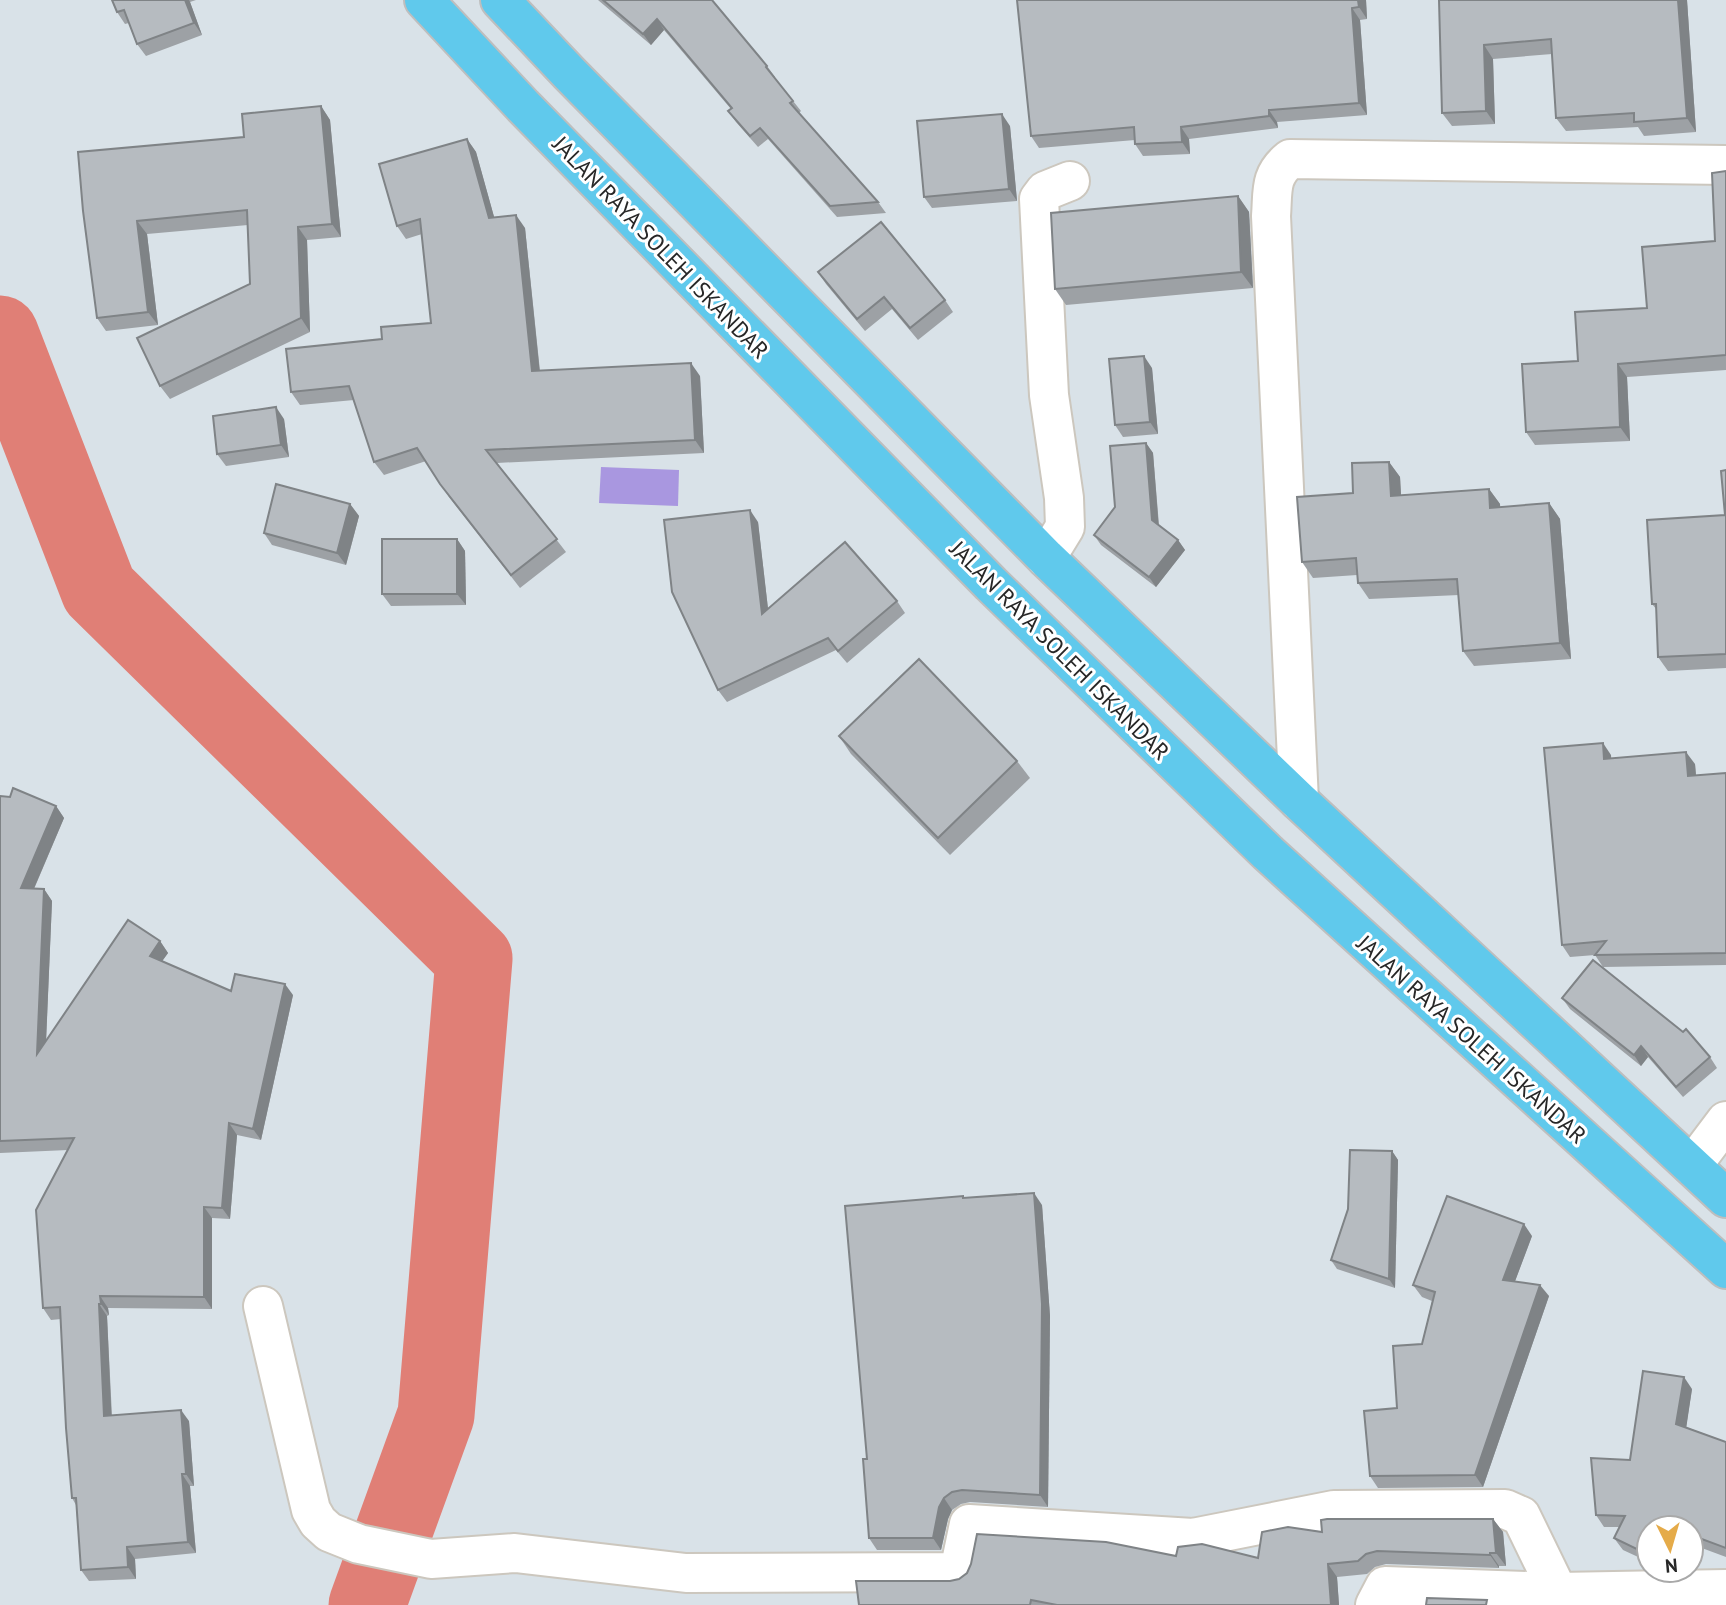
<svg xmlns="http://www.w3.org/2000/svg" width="1726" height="1605" font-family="'PT Sans',sans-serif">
<rect width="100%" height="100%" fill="#d9e2e8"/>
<polygon fill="#a997e0" points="601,467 679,470 678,506 599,503"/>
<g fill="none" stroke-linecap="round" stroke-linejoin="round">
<polyline stroke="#e07f76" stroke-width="77" points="0,334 99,590 474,959 436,1415 367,1605"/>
<defs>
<g id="street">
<polyline points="1046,558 1065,527 1064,498 1049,395 1039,199 1045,191 1070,181"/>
<path d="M1299 801 1271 216C1273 191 1269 176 1290 159L1726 165"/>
<polyline points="1692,1166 1726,1121"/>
<polyline points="263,1306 311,1510 318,1522 329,1532 359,1544 431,1559 515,1553 686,1573 959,1572 969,1524 1193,1538 1334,1510 1505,1509 1521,1516 1558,1592 1557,1605"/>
<polyline points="1375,1605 1385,1586 1558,1592 1726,1589"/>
</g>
<g id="highway">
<polyline points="424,0 523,106 991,584 1268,853 1726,1269"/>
<polyline points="500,0 569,73 1046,558 1299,801 1726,1198"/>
</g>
</defs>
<use href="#street" stroke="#ccc7be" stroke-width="42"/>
<use href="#highway" stroke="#bebebe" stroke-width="42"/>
<use href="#street" stroke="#fff" stroke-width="38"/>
<use href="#highway" stroke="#60c9ec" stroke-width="38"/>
</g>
<g fill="#9da1a5">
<polygon points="112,0 196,0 190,2 202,35 146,56 137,44 129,23 125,24 117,12"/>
<polygon points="598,0 712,0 767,66 775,77 774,77 801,111 799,113 878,202 886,213 837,217 768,139 758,147 736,122 728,111 731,109 664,30 651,45"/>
<polygon points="1017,0 1366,0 1367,19 1360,20 1367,115 1277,122 1278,128 1189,139 1190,154 1143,156 1135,144 1135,140 1039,148 1031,136"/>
<polygon points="1439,0 1687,0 1696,132 1644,136 1638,127 1566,131 1556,118 1552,54 1493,59 1495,124 1452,126 1442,113"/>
<polygon points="321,106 330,120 341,237 307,240 310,332 170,399 160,386 250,284 248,225 147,234 158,325 106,331 97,318 83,211 244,137"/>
<polygon points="1010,126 1017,201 932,208 924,197"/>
<polygon points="467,139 476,152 494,217 525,228 540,371 700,376 704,453 497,463 566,552 520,588 449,497 426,461 384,475 374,462 354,400 300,405 291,392 382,339 431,323 422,234 406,239 397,226"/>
<polygon points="1726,171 1726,370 1627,377 1630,441 1535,445 1526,432 1578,361 1647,308 1715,241"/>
<polygon points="1238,196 1249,212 1253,288 1066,305 1055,289"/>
<polygon points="818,272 945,300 953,312 918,340 892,309 865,331 826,284"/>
<polygon points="1152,368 1158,434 1123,437 1115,425"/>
<polygon points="284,419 289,457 226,466 217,454"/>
<polygon points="1146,443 1153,453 1159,525 1178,540 1185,550 1156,587 1101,545 1094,535 1115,507"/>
<polygon points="1389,462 1400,477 1401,495 1489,489 1500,504 1500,507 1549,503 1560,519 1571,659 1474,666 1463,651 1459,595 1369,599 1358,583 1357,575 1313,578 1302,562 1353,493"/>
<polygon points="1726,470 1726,668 1668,671 1658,657 1657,610 1652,604 1725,515"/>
<polygon points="350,504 359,516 346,565 272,545 264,533"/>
<polygon points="758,522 768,609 897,601 905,613 847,663 836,650 727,702 718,690"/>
<polygon points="457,539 465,551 466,605 391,606 382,594"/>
<polygon points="839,736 1017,761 1030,778 950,855 851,754"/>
<polygon points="1611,755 1611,759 1695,764 1696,776 1726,773 1726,965 1603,967 1595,955 1570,957 1562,945"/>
<polygon points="0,796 56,806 64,818 34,889 44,889 52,901 46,1041 160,941 168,953 162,961 231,991 293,995 261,1140 237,1135 230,1219 212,1218 212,1309 108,1308 109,1315 107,1316 112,1416 189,1421 194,1486 190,1486 196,1553 135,1559 136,1579 89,1581 81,1570 76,1505 72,1498 61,1319 51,1320 43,1308 68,1150 0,1153"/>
<polygon points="1562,998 1710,1057 1717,1068 1683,1097 1648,1057 1641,1066 1570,1009"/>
<polygon points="1392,1151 1398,1160 1395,1288 1337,1269 1331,1260 1348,1209"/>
<polygon points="963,1196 965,1198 1042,1205 1050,1316 1048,1507 970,1502 961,1504 952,1510 948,1519 941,1550 877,1550 869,1538 867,1459"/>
<polygon points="1532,1236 1515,1281 1549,1296 1483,1487 1378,1488 1370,1476 1422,1344 1432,1301 1422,1297 1413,1285"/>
<polygon points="1692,1389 1686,1427 1726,1442 1726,1557 1691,1544 1691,1528 1649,1528 1649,1562 1623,1550 1614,1538 1619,1527 1604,1527 1596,1515 1630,1460"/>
<polygon points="1493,1519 1503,1532 1506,1566 1499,1566 1499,1568 1386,1564 1375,1567 1367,1574 1337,1577 1339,1605 859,1605 950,1581 1176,1556 1258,1558 1322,1532"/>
</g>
<g fill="#7f8386">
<polygon points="185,0 189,0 190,2 202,35 194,23"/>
<polygon points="1358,0 1366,0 1367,19 1359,7"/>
<polygon points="1678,0 1687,0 1696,132 1687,118"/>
<polygon points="1352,8 1360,20 1367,115 1359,103"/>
<polygon points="657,19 664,30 651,45 643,34"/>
<polygon points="1484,45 1493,59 1495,124 1486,111"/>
<polygon points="321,106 330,120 341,237 332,224"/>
<polygon points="1269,110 1277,122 1278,128 1269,116"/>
<polygon points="1002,114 1010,126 1017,201 1009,189"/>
<polygon points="1181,127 1189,139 1190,154 1182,142"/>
<polygon points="467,139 476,152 498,231 489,218"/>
<polygon points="1238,196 1249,212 1253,288 1241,272"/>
<polygon points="516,215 525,228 541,384 532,371"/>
<polygon points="137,221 147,234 158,325 148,312"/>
<polygon points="298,227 307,240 310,332 301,318"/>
<polygon points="1144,356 1152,368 1158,434 1150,422"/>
<polygon points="691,363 700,376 704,453 695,440"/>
<polygon points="1618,364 1627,377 1630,441 1620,427"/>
<polygon points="276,407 284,419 289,457 281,445"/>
<polygon points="1146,443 1153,453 1159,530 1152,520"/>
<polygon points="1389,462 1400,477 1402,512 1391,496"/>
<polygon points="1489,489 1500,504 1501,523 1490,508"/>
<polygon points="1549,503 1560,519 1571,659 1560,643"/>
<polygon points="350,504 359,516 346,565 337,553"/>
<polygon points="750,510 758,522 770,626 762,614"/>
<polygon points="457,539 465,551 466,605 457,594"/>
<polygon points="1178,540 1185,550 1156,587 1149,577"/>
<polygon points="1603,743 1611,755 1612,771 1604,759"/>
<polygon points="1686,752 1695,764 1697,788 1688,776"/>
<polygon points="56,806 64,818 29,900 21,888"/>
<polygon points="44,889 52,901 45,1066 37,1054"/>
<polygon points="160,941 168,953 158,967 150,956"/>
<polygon points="285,984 293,995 261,1140 253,1129"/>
<polygon points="1641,1046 1648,1057 1641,1066 1634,1055"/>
<polygon points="229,1123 237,1135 230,1219 222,1208"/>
<polygon points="1392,1151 1398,1160 1395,1288 1389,1279"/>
<polygon points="1034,1193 1042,1205 1050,1316 1048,1507 1040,1495"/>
<polygon points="204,1207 212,1218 212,1309 204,1297"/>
<polygon points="1524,1224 1532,1236 1511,1292 1503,1280"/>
<polygon points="1540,1285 1549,1296 1483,1487 1475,1475"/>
<polygon points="100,1296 108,1308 109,1315 101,1304"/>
<polygon points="99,1304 107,1316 112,1428 104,1416"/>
<polygon points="1684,1377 1692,1389 1685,1436 1676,1424"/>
<polygon points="181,1410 189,1421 194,1486 186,1474"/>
<polygon points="182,1474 190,1486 196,1553 188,1542"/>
<polygon points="944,1498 952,1510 948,1519 941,1550 933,1538 939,1507"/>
<polygon points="1493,1519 1503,1532 1506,1566 1496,1553"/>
<polygon points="127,1547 135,1559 136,1579 128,1567"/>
<polygon points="1490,1553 1499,1566 1499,1568 1490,1555"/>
<polygon points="1328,1564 1337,1577 1339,1605 1331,1605"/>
</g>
<g fill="#b6bbc0" stroke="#7f8386" stroke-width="2">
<polygon points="112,0 185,0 194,23 137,44 124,10 117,12"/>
<polygon points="603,0 712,0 767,66 766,67 793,101 790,103 878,202 830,206 760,128 750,136 728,111 732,108 657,19 643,34"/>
<polygon points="1017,0 1358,0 1359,7 1352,8 1359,103 1269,110 1269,116 1181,127 1182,142 1135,144 1134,127 1031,136"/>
<polygon points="1439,0 1678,0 1687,118 1634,122 1634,113 1556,118 1551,39 1484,45 1486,111 1442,113"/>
<polygon points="321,106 332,224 298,227 301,318 160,386 137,338 250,284 247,210 137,221 148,312 97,318 83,211 78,152 244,137 242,114"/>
<polygon points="1002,114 1009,189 924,197 917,121"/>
<polygon points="467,139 489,218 516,215 532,371 691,363 695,440 486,450 557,539 511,575 440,484 417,448 374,462 349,386 291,392 286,349 382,339 381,327 431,323 420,219 397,226 379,164"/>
<polygon points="1726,171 1726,355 1618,364 1620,427 1526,432 1522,364 1578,361 1575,312 1647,308 1642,247 1715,241 1712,173"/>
<polygon points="1238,196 1241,272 1055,289 1051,213"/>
<polygon points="881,222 945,300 910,328 884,297 857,319 818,272"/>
<polygon points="1144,356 1150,422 1115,425 1109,359"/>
<polygon points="276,407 281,445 217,454 213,416"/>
<polygon points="1146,443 1152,520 1178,540 1149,577 1094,535 1115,507 1110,446"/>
<polygon points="1389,462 1391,496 1489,489 1490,508 1549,503 1560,643 1463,651 1457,579 1358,583 1356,558 1302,562 1297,497 1353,493 1352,463"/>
<polygon points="1726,470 1726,654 1658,657 1656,604 1652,604 1647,520 1725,515 1721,471"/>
<polygon points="276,484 350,504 337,553 264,533"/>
<polygon points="750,510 762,614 845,542 897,601 838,651 828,638 718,690 672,592 664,520"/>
<rect x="382" y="539" width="75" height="55"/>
<polygon points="919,659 1017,761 938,838 839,736"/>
<polygon points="1603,743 1604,759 1686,752 1688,776 1726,773 1726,953 1595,955 1606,941 1562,945 1544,748"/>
<polygon points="13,788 56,806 21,888 44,889 37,1054 128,920 160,941 150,956 231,991 235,974 285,984 253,1129 229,1123 222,1208 204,1207 204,1297 100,1296 101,1304 99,1304 104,1416 181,1410 186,1474 182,1474 188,1542 127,1547 128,1567 81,1570 76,1498 72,1498 66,1428 60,1307 43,1308 36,1210 74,1138 0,1141 0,796 10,797"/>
<polygon points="1593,960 1683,1032 1686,1029 1710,1057 1676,1087 1641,1046 1634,1055 1562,998"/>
<polygon points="1350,1150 1392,1151 1389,1279 1331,1260 1348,1209"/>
<polygon points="1034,1193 1042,1304 1040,1495 962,1490 952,1492 944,1498 939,1507 933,1538 869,1538 863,1459 867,1459 845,1206 963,1196 963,1198"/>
<polygon points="1447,1196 1524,1224 1503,1280 1540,1285 1475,1475 1370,1476 1364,1411 1397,1408 1393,1346 1422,1344 1435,1292 1413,1285"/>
<polygon points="1643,1371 1684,1377 1676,1424 1726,1442 1726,1548 1691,1535 1691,1528 1649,1528 1649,1555 1614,1538 1625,1516 1596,1515 1591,1458 1630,1460"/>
<polygon points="1327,1519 1493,1519 1496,1553 1490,1553 1490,1555 1377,1551 1366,1554 1358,1561 1328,1564 1331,1605 1057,1605 1031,1600 1030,1605 859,1605 856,1581 950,1581 959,1579 967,1573 971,1564 977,1534 1106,1542 1176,1556 1178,1547 1202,1544 1258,1558 1262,1532 1288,1527 1322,1532 1321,1520"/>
<polygon points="1427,1598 1487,1600 1486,1605 1426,1605"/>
</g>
<g text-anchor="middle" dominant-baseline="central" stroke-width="6" stroke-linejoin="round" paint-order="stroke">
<g font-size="23" fill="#272727" stroke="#fff">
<text transform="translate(661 247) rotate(46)">JALAN RAYA SOLEH ISKANDAR</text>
<text transform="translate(1060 650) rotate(45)">JALAN RAYA SOLEH ISKANDAR</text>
<text transform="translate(1472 1039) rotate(42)">JALAN RAYA SOLEH ISKANDAR</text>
</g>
</g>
<g transform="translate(1670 1549) rotate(175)"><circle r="33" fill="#ffffff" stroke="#a9a9a9" stroke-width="2"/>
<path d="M0-5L12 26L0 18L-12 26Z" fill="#e5ab49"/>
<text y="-10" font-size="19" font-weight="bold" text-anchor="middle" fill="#272727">N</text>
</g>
</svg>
